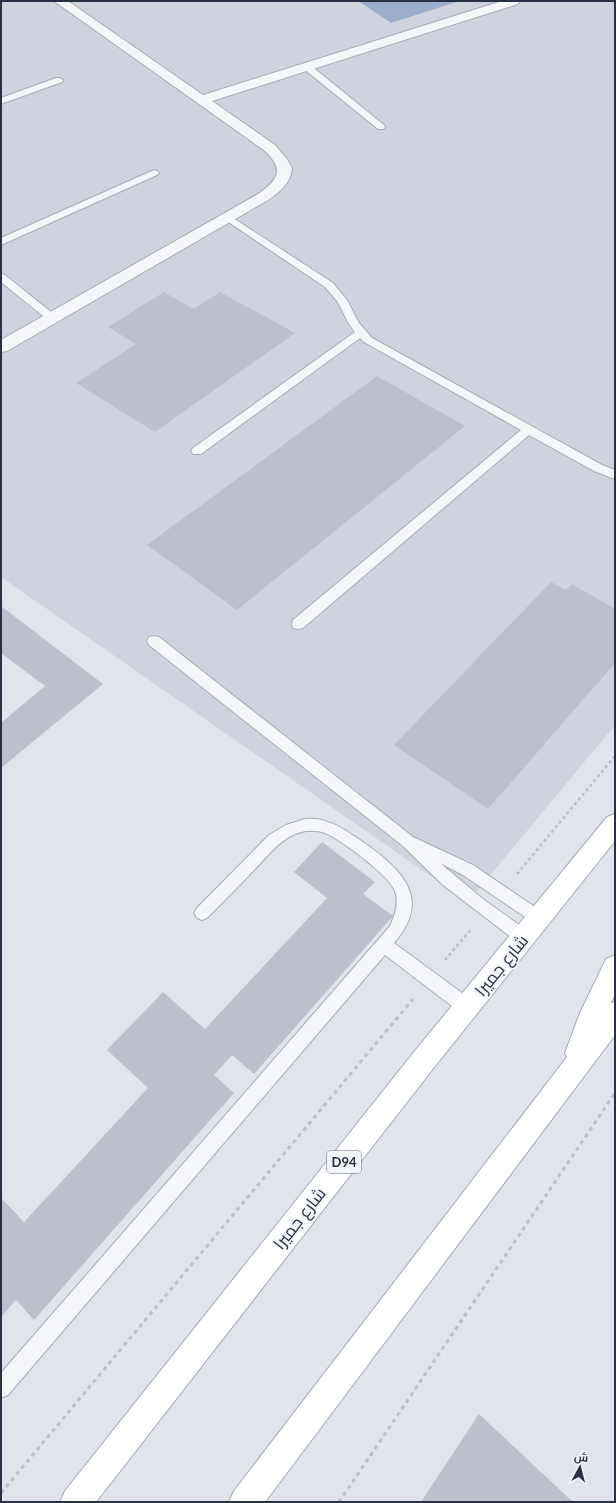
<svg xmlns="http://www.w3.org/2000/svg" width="616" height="1503" font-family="Lato,Cairo,sans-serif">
<rect width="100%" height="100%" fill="#e2e4eb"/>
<polygon fill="#d0d3dd" points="1,1 358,1 391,23 460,1 615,1 615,725 468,902 1,577"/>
<polygon fill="#9bafcc" points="358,1 460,1 391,23"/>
<g fill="#bbc0cb">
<polygon points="164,292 194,309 220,292 295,333 155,432 76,383 136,344 108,327"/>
<polygon points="377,376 465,426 237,610 147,545"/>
<polygon points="551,582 566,590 572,584 615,609 615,663 488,809 394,745"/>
<polygon points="1,606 103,684 1,768 1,723 45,686 1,653"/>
<polygon points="322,842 375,882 363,894 393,916 254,1074 232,1055 214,1075 234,1093 34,1320 16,1300 1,1317 1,1198 24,1222 148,1088 107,1050 163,992 205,1029 327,898 294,872"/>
<polygon points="479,1414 573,1502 421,1502"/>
</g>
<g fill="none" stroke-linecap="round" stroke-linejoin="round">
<defs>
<g id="lane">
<polygon points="304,65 310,65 384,125 385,127 384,129 378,129 304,69"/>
<polygon points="56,78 59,78 63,80 62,82 1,104 1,98"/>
<polygon points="154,170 157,171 159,173 157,175 1,245 1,238"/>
<polygon points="227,214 333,283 347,300 359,323 372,338 602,465 615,470 615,479 594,471 529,435 303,628 298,629 293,628 292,624 293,620 521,430 364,342 360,338 201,454 193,454 191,451 193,448 355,332 349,324 337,301 325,287 224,219 222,217"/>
<polygon points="1,274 5,275 56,316 57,318 56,320 48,320 1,282"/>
<polygon points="154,636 159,637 413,837 473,865 544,913 547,918 544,923 539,925 534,923 463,875 440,863 483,899 529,932 531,937 529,942 523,944 517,942 443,885 403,846 149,645 147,641 149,637"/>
<path d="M305 819C330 817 346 831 366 844 403 871 432 899 394 943L473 1001 475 1007 473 1013 467 1015 461 1013 385 955 8 1395 1 1398V1373L390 926C395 915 399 903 395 891 390 876 340 839 325 833 317 830 306 830 298 833 280 839 267 857 254 870 239 886 223 902 207 918L202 920 197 918 194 913 197 908 269 835 286 825Z"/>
</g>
<path id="street" d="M54 1H68L203 95 502 1H520L518 4 212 101 275 145 287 159 292 168C291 183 280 192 268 200L7 351 1 352V340L258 194C278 180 285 170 265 151Z"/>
<g id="primary">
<polygon points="615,814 615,841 432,1070 96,1502 60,1502 65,1491 414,1052 607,817"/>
<polygon points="615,955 615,994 611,1003 615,1002 615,1035 265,1502 229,1502 234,1491 567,1057 565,1053 580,1013 606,959"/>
</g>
</defs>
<use href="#lane" stroke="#a7aab6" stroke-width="2"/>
<use href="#street" stroke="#a7aab6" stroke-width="2"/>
<use href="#primary" stroke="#a0a8b7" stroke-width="2"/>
<g stroke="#bcbfc6" stroke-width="2.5" stroke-dasharray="3 3" stroke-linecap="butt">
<polyline points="517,874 615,756"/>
<polyline points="445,960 472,928"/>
</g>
<g stroke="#bcbfc6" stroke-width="3" stroke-dasharray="4 4" stroke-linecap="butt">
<polyline points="1,1493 413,999"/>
<polyline points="339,1502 615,1093"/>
</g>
<use href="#lane" fill="#f5f6f9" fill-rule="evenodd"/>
<use href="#street" fill="#f5f6f9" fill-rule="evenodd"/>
<use href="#primary" fill="#fff" fill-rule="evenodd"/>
</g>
<g text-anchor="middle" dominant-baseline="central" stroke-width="4" stroke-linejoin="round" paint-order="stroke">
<rect fill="#f1f4f8" stroke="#656b7a" stroke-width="1" x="327" y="1151" width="34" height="22" rx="3"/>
<g font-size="13" font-weight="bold" fill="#293044">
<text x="344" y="1162">D94</text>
</g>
<g font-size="17" fill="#293044" stroke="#f1f4f8">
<text transform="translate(501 965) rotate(-51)">شارع جميرا</text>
<text transform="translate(299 1218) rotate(-52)">شارع جميرا</text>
</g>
</g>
<rect width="616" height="1503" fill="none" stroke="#293044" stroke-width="4"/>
<g transform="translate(580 1467) rotate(7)" stroke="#f1f4f8" stroke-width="3" paint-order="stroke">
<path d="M0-3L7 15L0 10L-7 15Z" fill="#293044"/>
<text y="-6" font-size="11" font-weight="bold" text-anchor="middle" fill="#293044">ش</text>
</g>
</svg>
